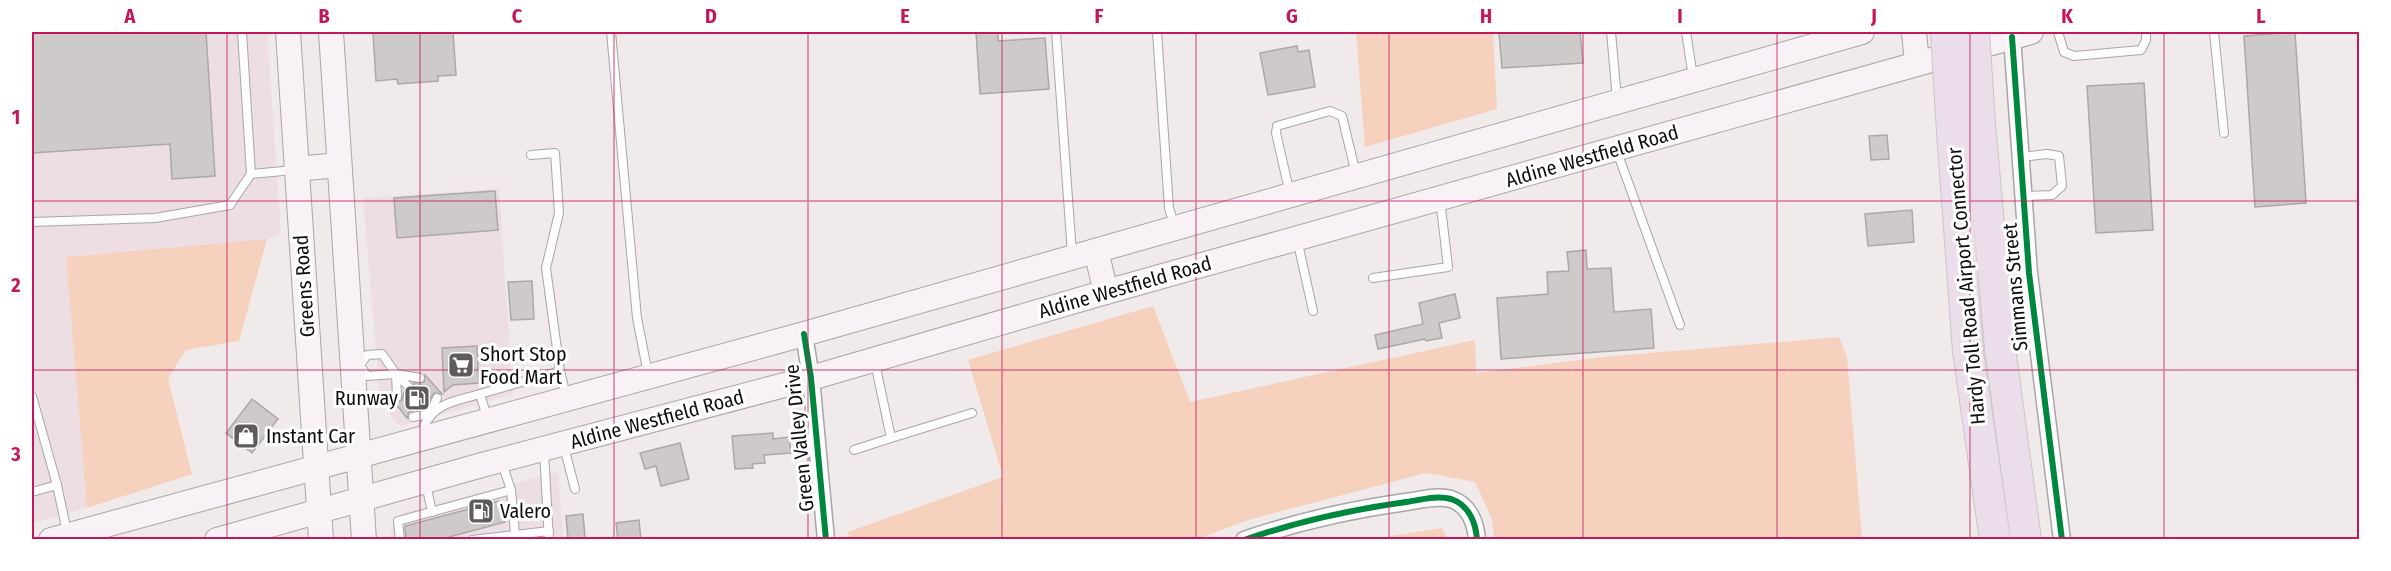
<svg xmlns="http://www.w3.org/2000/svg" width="2391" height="571" font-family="'Fira Sans Condensed',sans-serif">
<rect width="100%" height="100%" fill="#f0eaeb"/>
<g fill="#eddee3">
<polygon points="32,32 267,32 281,233 267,239 66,257 87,508 32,523"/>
<polygon points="499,189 513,394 402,426 395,422 380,397 363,198"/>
<polygon points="558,472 563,539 392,539 391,529 403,513"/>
</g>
<g fill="#f5d1be">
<polygon points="1356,32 1493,32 1497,109 1365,147"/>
<polygon points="267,239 239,341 186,350 168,378 192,474 87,508 66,257"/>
<polygon points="1153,306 1190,402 1475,340 1476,373 1602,357 1839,337 1847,357 1862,539 1494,539 1492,519 1475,482 1426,473 1248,520 1198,539 849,539 848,532 1003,477 968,360"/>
<polygon points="1442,528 1447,539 1371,539"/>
</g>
<g fill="#cecaca" stroke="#aca7a8" stroke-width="1.5">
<polygon points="32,32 206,32 215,176 172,179 170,144 32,153"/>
<polygon points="403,32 453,32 456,75 438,76 438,81 398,84 397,79 376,81 373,33"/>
<polygon points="976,32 998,32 998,41 1045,38 1049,89 980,94"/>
<polygon points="1499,32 1580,32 1583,63 1502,68"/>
<polygon points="2295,32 2306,203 2255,207 2244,36"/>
<polygon points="1297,46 1298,52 1309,50 1315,87 1268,95 1260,53"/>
<polygon points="2144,83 2153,230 2096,233 2087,86"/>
<polygon points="1887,135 1889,159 1871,160 1869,136"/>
<polygon points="495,191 498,230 397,238 394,198"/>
<polygon points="1912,210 1914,242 1868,246 1865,214"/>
<polygon points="1586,250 1587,269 1611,268 1614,312 1651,309 1654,348 1501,359 1497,298 1548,294 1547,272 1569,271 1567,252"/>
<polygon points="532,281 534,319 511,320 508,282"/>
<polygon points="1455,294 1460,318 1439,323 1442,338 1426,341 1425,339 1378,349 1375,335 1423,324 1419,303"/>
<polygon points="477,346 479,383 453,385 444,392 442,348"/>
<polygon points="425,375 442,394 434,393 428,402 421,402 419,409 409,412 407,418 395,403 402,400 404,391 413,392 414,383 424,382"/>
<polygon points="252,399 278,419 252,453 226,433"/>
<polygon points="773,433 773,439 789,437 791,453 764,455 765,463 752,464 753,468 735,469 732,436"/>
<polygon points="680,443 689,479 661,486 656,466 645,469 640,453"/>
<polygon points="499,501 505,522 438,540 406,540 405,526"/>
<polygon points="583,514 585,538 568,539 566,516"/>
<polygon points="639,520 641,540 618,540 616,523"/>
</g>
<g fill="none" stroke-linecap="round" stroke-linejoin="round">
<defs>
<g id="lane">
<polyline points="242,32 251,174 294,170"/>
<polyline points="611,32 637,318 648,374"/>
<polyline points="1056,32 1072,254"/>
<polyline points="1157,32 1169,208 1174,225"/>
<polyline points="1611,32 1617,99"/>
<polyline points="1686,32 1693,77"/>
<polyline points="2058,32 2064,52 2074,56 2141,50 2146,40 2146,32"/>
<polyline points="2214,32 2224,133"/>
<polyline points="1616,149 1680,325"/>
<polyline points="531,155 555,153 559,213 546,268 560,371 566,396"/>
<polyline points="2022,157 2047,154 2059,156 2062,186 2052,195 2024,196"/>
<polyline points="1290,194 1276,133 1277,126 1330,111 1342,116 1356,174"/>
<polyline points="32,222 155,218 230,205 251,174"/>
<polyline points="1297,239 1313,311"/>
<polyline points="1373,278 1448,267 1440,199"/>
<polyline points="875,363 891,438 972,413"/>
<polyline points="357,365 360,365 367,355 382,354 396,374"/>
<polyline points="360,365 367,376 396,374 420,378"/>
<polyline points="32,396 57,485"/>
<polyline points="397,397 396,374 409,387"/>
<polyline points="430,414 437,398"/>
<polyline points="413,417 430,414 425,407"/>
<polyline points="488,420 480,394 560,371"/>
<path d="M426 435 424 426C436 402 456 401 480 394"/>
<polyline points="564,447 575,489"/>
<polyline points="854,450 891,438"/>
<polyline points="544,452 549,540"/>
<polyline points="502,463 511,490 515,534"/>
<polyline points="426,484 432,512"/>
<polyline points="32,492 57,485 67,532"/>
<polyline points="400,540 398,521 511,490"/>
<polyline points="472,540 549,531"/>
</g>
<g id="street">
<polyline points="2012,37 2029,273 2062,540"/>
<polyline points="804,334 811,378 826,540"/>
<path d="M1244 540C1299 521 1348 510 1406 502 1420 500 1437 495 1451 499 1469 505 1476 523 1477 540"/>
</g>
<g id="secondary">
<polyline points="288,32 321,540"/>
<polyline points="331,32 364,540"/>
<polyline points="1914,32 1917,63"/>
<polyline points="296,169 339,165"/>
<polyline points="1096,251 1106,292"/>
<polyline points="51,540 804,334 1862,32"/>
<polyline points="217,540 482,465 811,378 1106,292 2031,32"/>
</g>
<g id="highway">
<polyline points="1980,124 2000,348 2026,540"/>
<polyline points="1952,132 1968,351 1995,540"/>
</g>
</defs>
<use href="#lane" stroke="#aaa5a6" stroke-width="10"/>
<use href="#street" stroke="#aaa5a6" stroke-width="19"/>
<use href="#secondary" stroke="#aaa5a6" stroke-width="26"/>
<use href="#highway" stroke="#cac7c8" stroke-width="32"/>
<use href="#lane" stroke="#fdfcfc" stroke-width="8"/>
<use href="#street" stroke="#fdfcfc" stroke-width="16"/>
<use href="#secondary" stroke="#f8f2f6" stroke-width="24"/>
<use href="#highway" stroke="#ebdde9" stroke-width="30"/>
<defs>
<g id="highway-bridge">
<polyline points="1946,32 1952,132"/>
<polyline points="1974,32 1980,124"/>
</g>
</defs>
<use href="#highway-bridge" stroke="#cac7c8" stroke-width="32" stroke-linecap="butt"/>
<use href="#highway-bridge" stroke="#ebdde9" stroke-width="30"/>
<defs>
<g id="cycleway">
<polyline points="2012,37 2029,273 2062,540"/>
<polyline points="804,334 811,378 826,540"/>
<path d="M1244 540C1299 521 1348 510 1406 502 1420 500 1437 495 1451 499 1469 505 1476 523 1477 540"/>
</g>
</defs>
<use href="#cycleway" stroke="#fff" stroke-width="10"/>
<use href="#cycleway" stroke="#00873e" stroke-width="6"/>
</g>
<path fill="none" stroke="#c2185b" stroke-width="1.5" stroke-opacity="0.55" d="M227 32V540M420 32V540M614 32V540M808 32V540M1002 32V540M1196 32V540M1389 32V540M1583 32V540M1777 32V540M1970 32V540M2164 32V540M32 201H2360M32 370H2360"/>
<defs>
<symbol id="supermarket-square" viewBox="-11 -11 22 22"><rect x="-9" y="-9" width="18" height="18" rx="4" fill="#5f5a5b" stroke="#fff"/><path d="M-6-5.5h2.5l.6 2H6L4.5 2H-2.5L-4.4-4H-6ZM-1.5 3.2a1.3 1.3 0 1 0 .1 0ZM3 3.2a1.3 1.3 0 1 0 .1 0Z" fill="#fff"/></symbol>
<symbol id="fuel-square" viewBox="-11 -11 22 22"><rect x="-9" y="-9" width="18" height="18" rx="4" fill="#5f5a5b" stroke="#fff"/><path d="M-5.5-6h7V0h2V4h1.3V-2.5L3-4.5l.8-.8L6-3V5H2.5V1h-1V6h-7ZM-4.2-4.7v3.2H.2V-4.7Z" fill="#fff"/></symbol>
<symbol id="shop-square" viewBox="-11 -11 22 22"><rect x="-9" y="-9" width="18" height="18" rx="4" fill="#5f5a5b" stroke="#fff"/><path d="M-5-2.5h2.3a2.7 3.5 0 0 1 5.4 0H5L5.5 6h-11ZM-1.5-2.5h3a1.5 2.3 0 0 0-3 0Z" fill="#fff"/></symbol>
</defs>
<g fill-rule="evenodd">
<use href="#supermarket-square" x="446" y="350" width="30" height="30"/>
<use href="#fuel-square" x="402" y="383" width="30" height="30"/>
<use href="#shop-square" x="231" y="421" width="30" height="30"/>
<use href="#fuel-square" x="466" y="496" width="30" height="30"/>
</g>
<g text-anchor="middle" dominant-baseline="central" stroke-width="6" stroke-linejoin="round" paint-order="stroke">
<g font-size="20" fill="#110d0e" stroke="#fff">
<text transform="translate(1592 156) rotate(-16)">Aldine Westfield Road</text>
<text transform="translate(304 286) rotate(-94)">Greens Road</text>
<text transform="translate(1966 286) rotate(-95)">Hardy Toll Road Airport Connector</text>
<text transform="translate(1125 287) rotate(-16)">Aldine Westfield Road</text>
<text transform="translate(2015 287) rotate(-95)">Simmans Street</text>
<text transform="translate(657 419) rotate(-15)">Aldine Westfield Road</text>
<text transform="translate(799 438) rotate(-96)">Green Valley Drive</text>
</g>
<g font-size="20" fill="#110d0e" stroke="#fff" text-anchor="start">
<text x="480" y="354">Short Stop<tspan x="480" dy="23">Food Mart</tspan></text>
<text x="398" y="398" text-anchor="end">Runway</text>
<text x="266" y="436">Instant Car</text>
<text x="500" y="511">Valero</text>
</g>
</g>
<rect width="2391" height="571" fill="none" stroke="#ffffff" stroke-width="66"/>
<rect x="33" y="33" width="2325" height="505" fill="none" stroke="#c2185b" stroke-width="2"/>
<g font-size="20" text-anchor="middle" font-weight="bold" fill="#c2185b">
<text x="130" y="23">A</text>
<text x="324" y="23">B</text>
<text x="517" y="23">C</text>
<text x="711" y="23">D</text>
<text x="905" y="23">E</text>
<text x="1099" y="23">F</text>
<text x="1292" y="23">G</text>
<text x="1486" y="23">H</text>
<text x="1680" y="23">I</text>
<text x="1874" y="23">J</text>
<text x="2067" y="23">K</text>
<text x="2261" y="23">L</text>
<text x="16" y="124">1</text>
<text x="16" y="292">2</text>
<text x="16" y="461">3</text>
</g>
</svg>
